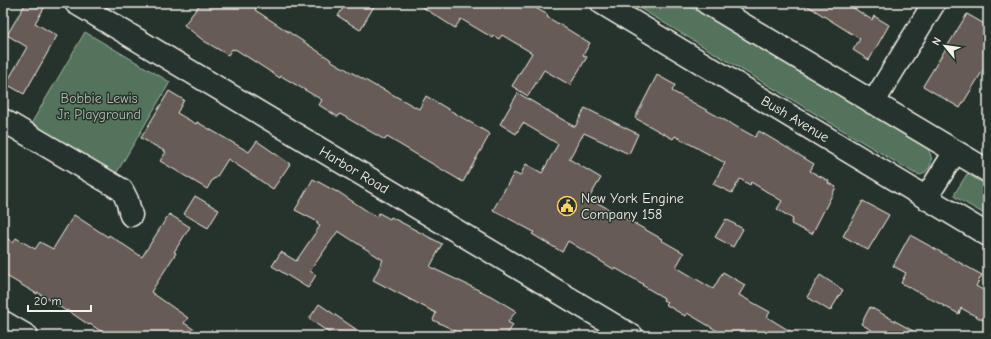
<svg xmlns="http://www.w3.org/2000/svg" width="991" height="339" font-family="'Comic Neue',sans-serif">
<rect width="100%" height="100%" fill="#26332d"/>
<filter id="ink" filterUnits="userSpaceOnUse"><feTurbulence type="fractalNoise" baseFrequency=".025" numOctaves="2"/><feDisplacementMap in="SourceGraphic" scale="8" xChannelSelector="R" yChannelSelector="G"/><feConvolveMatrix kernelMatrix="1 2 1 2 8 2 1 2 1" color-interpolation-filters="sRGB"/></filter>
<g filter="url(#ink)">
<g fill="#53735c" stroke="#a4b2a2">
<path d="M631 3H684L923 144C934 153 935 168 921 175L914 173Z"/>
<polygon points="85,32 170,82 113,179 28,129"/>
<polygon points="967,174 988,186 988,216 955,197 955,193"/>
</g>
<g fill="#665b54" stroke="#f4f1e8">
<polygon points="26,3 47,3 35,23 57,36 24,94 6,84 27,47 7,35"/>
<polygon points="201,3 259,3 255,10 330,59 330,60 377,87 377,86 419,109 426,96 490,134 463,182 387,137 385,140 340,114 338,117 319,105 322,100 281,76 280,78 235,49 234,50 232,49 228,55 204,41 184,25"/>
<polygon points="346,3 376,3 360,30 338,16"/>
<polygon points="416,3 527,3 548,15 547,17 590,43 583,55 587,57 570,85 544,70 528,96 512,86 532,53 502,35 499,39 494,36 493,38 461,19 455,28"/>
<polygon points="803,3 846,3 872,20 874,16 889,25 869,60 853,50 860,39"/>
<polygon points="967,14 988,26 988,62 960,108 923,86"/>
<polygon points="657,75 675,85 672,91 755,137 759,131 814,164 810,171 829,181 828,183 836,187 812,234 791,224 793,219 777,209 782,201 751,182 750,185 740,179 732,193 713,184 725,163 675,136 673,139 635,118"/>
<polygon points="169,91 184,100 177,113 196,124 197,122 249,152 257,141 290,164 273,189 228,159 216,178 213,179 207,189 160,161 166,152 141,138"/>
<polygon points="518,93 575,127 585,108 638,134 629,154 584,133 569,159 601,178 589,198 662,239 661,240 684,253 676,267 713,289 723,272 745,285 739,295 770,312 767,317 798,336 726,336 687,313 685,316 665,304 667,302 663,300 664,298 642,285 643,284 615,268 615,270 568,241 562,252 532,234 534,232 493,210 514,173 520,176 526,164 542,173 558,144 523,123 516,134 500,124"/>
<polygon points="313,179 337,192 337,191 376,217 379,213 390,219 391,217 442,244 430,267 491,296 516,311 508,322 513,325 506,336 466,336 433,320 436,313 373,280 383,260 338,231 310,271 316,275 308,288 272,266 281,252 296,261 320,226 317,224 318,222 295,210"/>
<polygon points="195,196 219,210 208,228 184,214"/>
<polygon points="863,201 889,215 868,250 843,236"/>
<polygon points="169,214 190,227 174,252 176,253 151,292 188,318 184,323 204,336 108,336 90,324 89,325 67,310 66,311 37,292 37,294 3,274 3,235 13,243 16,238 35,249 40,242 53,249 74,215 108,237 109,235 142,257"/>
<polygon points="726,219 743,229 733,247 715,237"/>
<polygon points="910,235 982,275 976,286 988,293 988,323 961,308 959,314 901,283 906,273 893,266"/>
<polygon points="820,275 843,290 830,311 807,297"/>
<polygon points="319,304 366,336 334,336 309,319"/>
<polygon points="870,307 922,336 882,336 861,324"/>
</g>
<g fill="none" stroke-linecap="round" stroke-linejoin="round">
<defs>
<g id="minor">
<polyline points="76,3 632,336"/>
<polyline points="602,3 988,235"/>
<polyline points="707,3 988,171"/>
<polyline points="873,103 934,3"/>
<polyline points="3,120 122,190 127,200 131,215"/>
<polyline points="926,198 955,152"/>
<polyline points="3,322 27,336"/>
</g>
</defs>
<use href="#minor" stroke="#f4f1e8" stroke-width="25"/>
<use href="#minor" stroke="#26332d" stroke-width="22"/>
</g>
</g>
<defs>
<symbol id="civic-ring" viewBox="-11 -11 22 22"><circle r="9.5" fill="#26332d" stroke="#ffd166" stroke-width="1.5"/><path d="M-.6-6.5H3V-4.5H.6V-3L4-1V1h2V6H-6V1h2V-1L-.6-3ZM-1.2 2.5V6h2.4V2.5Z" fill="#ffd166"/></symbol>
</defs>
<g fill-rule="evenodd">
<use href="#civic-ring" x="556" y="195" width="22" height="22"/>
</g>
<g text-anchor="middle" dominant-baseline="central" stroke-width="3" stroke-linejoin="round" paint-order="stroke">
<g font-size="14" fill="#b4bfb0" stroke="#26332d">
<text x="99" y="98">Bobbie Lewis<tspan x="99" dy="16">Jr. Playground</tspan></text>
</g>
<g font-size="14" fill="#f4f1e8" stroke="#26332d">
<text transform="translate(795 119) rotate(31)">Bush Avenue</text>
<text transform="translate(354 170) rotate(31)">Harbor Road</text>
</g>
<g font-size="14" fill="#f4f1e8" stroke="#26332d" text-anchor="start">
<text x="581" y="198">New York Engine<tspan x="581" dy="16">Company 158</tspan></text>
</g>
</g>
<rect width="991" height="339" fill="none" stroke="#26332d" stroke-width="16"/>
<rect x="8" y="8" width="975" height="323" fill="none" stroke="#f4f1e8" stroke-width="1.5" filter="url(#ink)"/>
<g transform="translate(945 46) rotate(299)" stroke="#26332d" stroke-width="3" paint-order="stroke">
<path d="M0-3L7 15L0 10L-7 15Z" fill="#f4f1e8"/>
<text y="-6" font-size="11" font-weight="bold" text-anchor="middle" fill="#f4f1e8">N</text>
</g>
<path d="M28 305v6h63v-6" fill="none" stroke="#f4f1e8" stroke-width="2"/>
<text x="34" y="305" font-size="12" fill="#f4f1e8" stroke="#26332d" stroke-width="3" paint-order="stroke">20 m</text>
</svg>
